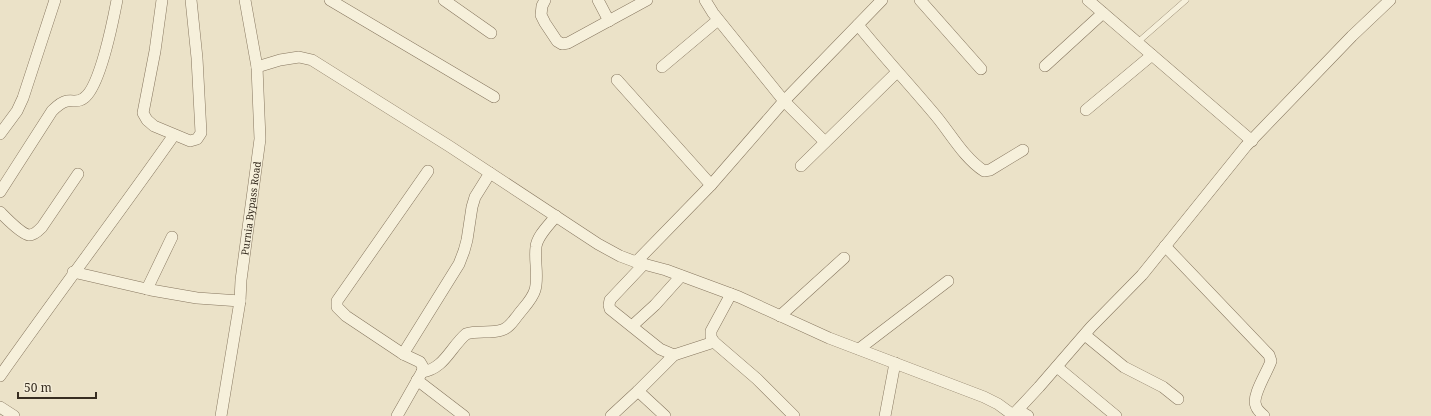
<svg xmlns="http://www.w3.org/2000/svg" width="1431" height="416" font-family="'Noto Serif',serif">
<rect width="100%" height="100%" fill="#ebe2c8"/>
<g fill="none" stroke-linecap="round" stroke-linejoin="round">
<defs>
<polyline id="service" points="1138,42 1186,0"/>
<g id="minor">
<polyline points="162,0 155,51 143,113 147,120 154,126 190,141 197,139 201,133 197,58 191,0"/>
<polyline points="330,0 494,97"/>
<polyline points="444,0 491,33"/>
<polyline points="545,0 542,6 541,15 545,23 557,41 562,44 568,43 647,0"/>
<polyline points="598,0 609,21"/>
<polyline points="705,0 713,13 784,101 825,142"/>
<polyline points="920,0 981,69"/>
<polyline points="1088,0 1252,141"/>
<path d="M858 25C883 56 910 85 936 116 951 134 964 158 984 171L990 170 1023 150"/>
<polyline points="1045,66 1103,13"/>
<polyline points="257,67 280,60 299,57 312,60 449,146 598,244 620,256 636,262 711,185 784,101 882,0"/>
<polyline points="662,67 718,20"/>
<polyline points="617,80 711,185"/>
<polyline points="1086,110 1152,55"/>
<polyline points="0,134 17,111 23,98 55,0"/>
<polyline points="801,166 897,72"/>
<path d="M0 192 52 111C56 107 61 102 67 101 74 100 78 103 84 98 100 87 113 21 117 0"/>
<path d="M0 212C6 218 21 234 29 235 35 235 39 230 42 227L78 174"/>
<path d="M1165 246 1269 355 1271 361C1268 371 1251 396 1256 406 1257 410 1261 413 1264 416"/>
<polyline points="636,262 666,270 739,297 829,338 984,397 998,404 1013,415"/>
<polyline points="644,264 610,300 609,305 610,309 660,349 674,355 714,342"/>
<polyline points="73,272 151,290 197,298 240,301"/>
<polyline points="147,289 172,237"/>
<polyline points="731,294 711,331 711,337 714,342 757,379 794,416"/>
<polyline points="780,316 844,258"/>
<polyline points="632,326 655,305 681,276"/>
<polyline points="1085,335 1124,367 1163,387 1178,399"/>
<polyline points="859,349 948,281"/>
<polyline points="403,354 459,264 464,251 467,240 472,207 475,197 490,173"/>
<polyline points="1057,367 1116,416"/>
<path d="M422 372C444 369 450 348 466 334 477 330 490 334 502 330 509 328 513 321 518 315 523 308 532 300 535 290 539 276 534 261 536 247 537 236 549 225 556 216"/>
<path d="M0 376C57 295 117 216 174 135"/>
<polyline points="417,380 464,416"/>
<polyline points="638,391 665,416"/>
<polyline points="0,407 14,416"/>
<polyline points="1018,410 1028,416"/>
<path id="s1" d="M221 416 240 301 241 280 260 139 257 67 245 0"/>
<polyline points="397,416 422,372 423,367 420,362 403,354 346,316 337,307 337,301 428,171"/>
<polyline points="611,416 638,391 674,355"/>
<polyline points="885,416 895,363"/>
<polyline points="1012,416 1039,387 1091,327 1142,275 1246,146 1352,36 1390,0"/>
</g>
</defs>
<use href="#service" stroke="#86765f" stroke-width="6"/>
<use href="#minor" stroke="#86765f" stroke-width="12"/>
<use href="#service" stroke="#f6f0db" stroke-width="5.5"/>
<use href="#minor" stroke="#f6f0db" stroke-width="11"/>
</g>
<g text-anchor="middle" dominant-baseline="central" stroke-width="4" stroke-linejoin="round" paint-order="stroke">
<g font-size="10" fill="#372d21" stroke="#f3ecd7">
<text stroke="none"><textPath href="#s1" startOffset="210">Purnia Bypass Road</textPath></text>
</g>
</g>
<path d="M18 392v6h78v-6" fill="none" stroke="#372d21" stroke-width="2"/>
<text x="24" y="392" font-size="12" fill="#372d21" stroke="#f3ecd7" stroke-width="3" paint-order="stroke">50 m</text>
</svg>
